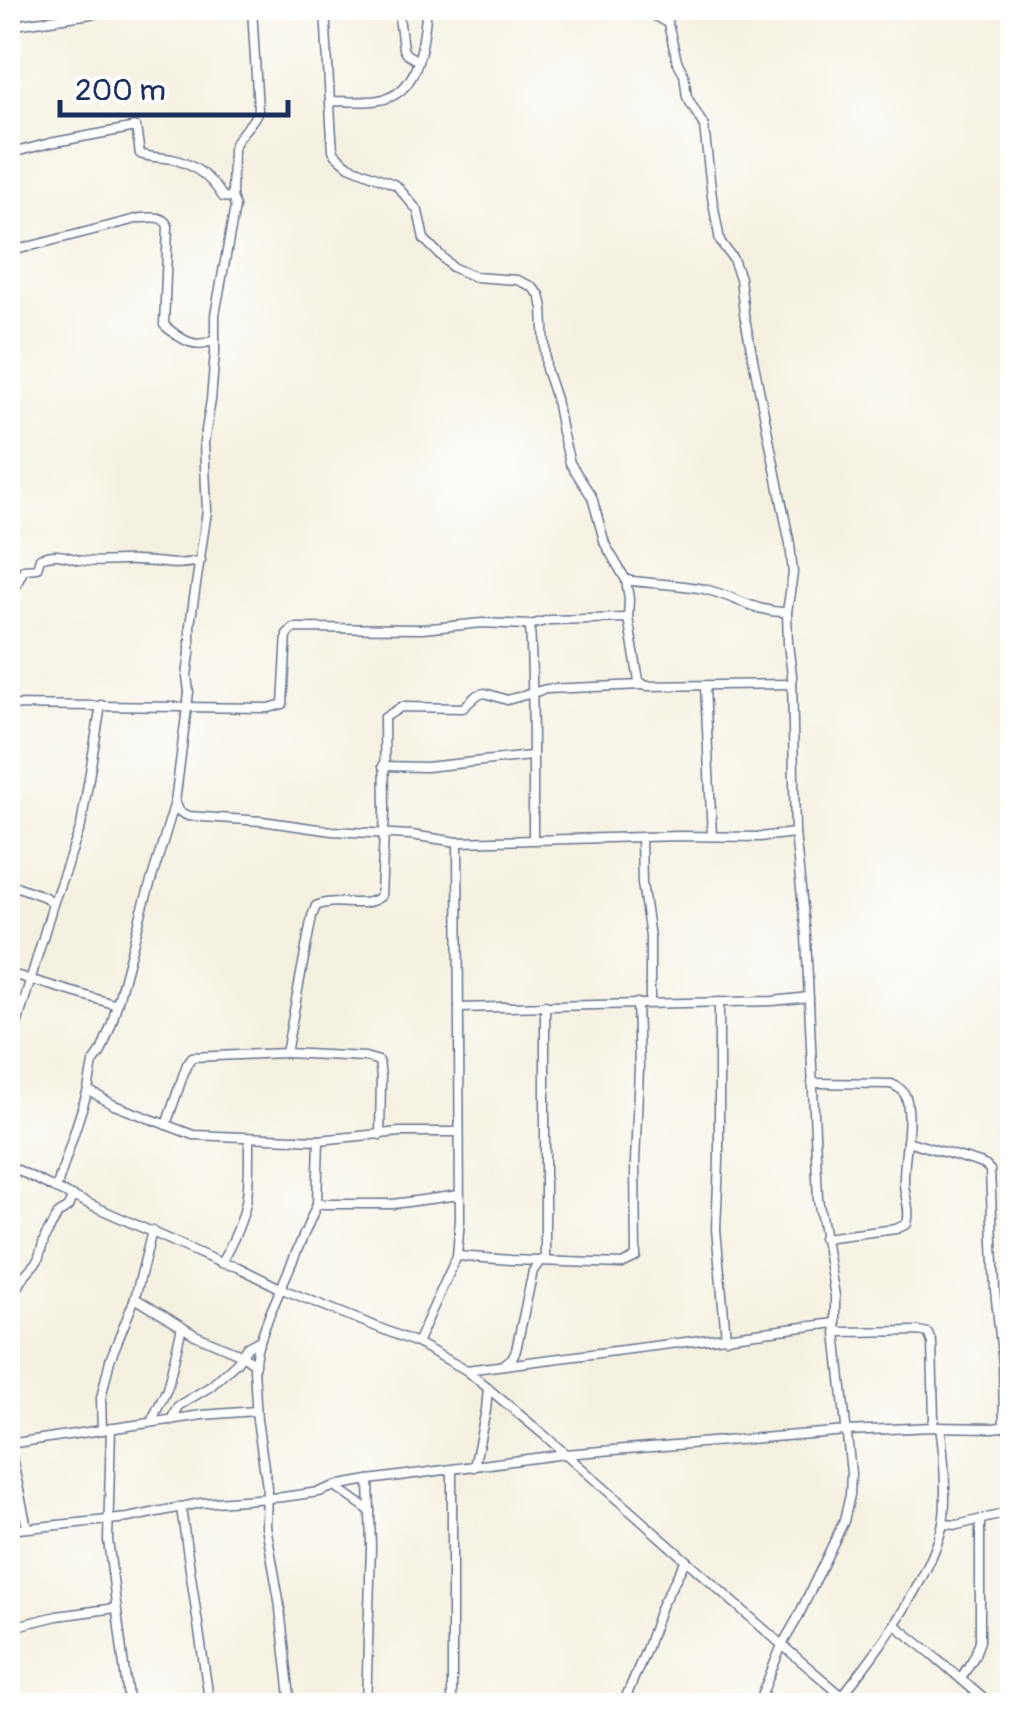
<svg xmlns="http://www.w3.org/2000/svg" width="1020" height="1713" font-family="Pangolin,sans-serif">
<rect width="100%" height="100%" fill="#fff"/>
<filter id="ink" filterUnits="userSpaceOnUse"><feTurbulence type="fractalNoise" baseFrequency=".01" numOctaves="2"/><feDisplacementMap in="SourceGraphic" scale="20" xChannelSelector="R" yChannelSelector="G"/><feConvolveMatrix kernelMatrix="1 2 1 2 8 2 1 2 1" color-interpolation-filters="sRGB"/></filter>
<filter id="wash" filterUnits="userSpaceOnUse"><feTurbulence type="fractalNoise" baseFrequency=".0048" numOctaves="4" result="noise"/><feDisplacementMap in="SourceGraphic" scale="40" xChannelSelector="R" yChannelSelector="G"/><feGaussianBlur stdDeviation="2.25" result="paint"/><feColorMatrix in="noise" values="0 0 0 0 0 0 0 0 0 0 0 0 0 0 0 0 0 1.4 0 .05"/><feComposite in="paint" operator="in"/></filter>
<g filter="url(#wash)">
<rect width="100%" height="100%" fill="#f5f1e1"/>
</g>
<g filter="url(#ink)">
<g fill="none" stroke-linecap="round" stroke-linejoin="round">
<defs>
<g id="street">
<polyline points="325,8 331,123 333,150 336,155 349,166 396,185 418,211 424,239 452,267 475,277 517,280 531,286 540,295 543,308 546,369 556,399 562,432 570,463 592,497 605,544 626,580 629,599 628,618 639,681 646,686 792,684"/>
<polyline points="398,8 403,49 406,54 418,61"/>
<polyline points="641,8 667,23"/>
<polyline points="664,8 677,61 684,74 687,97 704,126 712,197 720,241 733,259 740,278 744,314 790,544 793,573 787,612 788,644 792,675 795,833 806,936 818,1199 835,1296 835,1323 851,1473 850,1495 844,1521 797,1619 782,1645 757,1706"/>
<polyline points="8,26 133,8"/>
<path d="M330 101C346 101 363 103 379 100 421 94 423 41 427 8"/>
<path d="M8 154 50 143 136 127 140 154C151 158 161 157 172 159 194 164 211 178 223 197L232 198"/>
<path d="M8 252 140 218C151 218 162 214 168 226L164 325C179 338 197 352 215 338"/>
<polyline points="8,427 12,433 8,441"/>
<path d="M626 580C651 584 678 584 704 589 735 596 756 613 787 612"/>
<path d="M8 612 12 594 24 569 37 568 40 558C55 552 64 556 79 560 96 564 118 560 136 561 162 561 174 568 201 560"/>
<path d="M530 625C534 696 533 767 533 839"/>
<polyline points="705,686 712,836"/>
<polyline points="8,705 269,708 283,704 287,634 293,628 422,629 482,623 530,625 549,620 628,618"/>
<polyline points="383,766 426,767 531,756"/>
<polyline points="175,802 180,812 188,816 262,821 332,831 411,835 458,842 679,836 759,837 795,833"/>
<polyline points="8,818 8,837"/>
<polyline points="641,837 642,883 650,937 650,1003"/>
<polyline points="8,883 45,897 53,904"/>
<polyline points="8,973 117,1005"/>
<polyline points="719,1002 719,1162 716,1229 726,1338"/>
<polyline points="459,1008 773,1001 809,997"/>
<polyline points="286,1053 365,1057 379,1061 381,1077 380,1135"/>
<polyline points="8,1055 53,904 81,826 101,705"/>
<path d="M812 1083 891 1084C899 1087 905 1091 907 1101 912 1128 903 1157 904 1184 905 1198 911 1210 907 1224L896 1229 823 1238"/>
<polyline points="88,1090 114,1105 193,1135 319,1140 400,1132 458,1132"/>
<path d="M166 1125 187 1064 192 1057 286 1053 312 916 316 906C336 896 363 911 381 896L385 811 384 718 401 707 463 708 477 695 485 693 507 700 546 689 643 685"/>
<polyline points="907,1141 980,1163 986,1166 990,1170 995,1290 1003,1364 1004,1427"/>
<polyline points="8,1165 56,1189 221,1263 238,1267 282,1289 417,1343 466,1370 544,1435 782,1645 854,1706"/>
<path d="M56 1189 88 1090 93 1063 101 1052 112 1023 142 911 175 802 189 692 187 676 190 653V625L207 511 204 442 211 400 215 352V315L235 207 232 196 233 149C237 133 253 126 258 110L252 8"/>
<polyline points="317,1204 393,1204 459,1195"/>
<polyline points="457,1256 511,1260 622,1264 636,1257 635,1162 639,1068 637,1003"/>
<polyline points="545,1260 545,1005"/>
<path d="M221 1263C250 1212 249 1195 249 1138"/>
<polyline points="8,1294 15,1291 23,1277 38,1260 45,1237 58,1214 68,1207 72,1197"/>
<polyline points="135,1298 195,1335 242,1355 255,1364"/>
<polyline points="837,1332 919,1331 928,1333 932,1343 934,1419 932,1427"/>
<polyline points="417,1343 457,1256 460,1219 458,842"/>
<polyline points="503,1365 512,1358 516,1350 533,1271 541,1260"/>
<polyline points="466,1370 835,1323"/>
<polyline points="171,1420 178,1406 211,1386 237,1362 247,1347 260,1340"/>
<polyline points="151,1422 167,1389 182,1327"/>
<polyline points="111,1428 108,1540 129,1706"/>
<polyline points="102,1430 101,1398 106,1377 110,1360 135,1298 152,1231"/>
<polyline points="8,1444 202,1415 256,1411"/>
<polyline points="9,1444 27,1527"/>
<polyline points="474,1467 486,1410 488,1388"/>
<polyline points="335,1486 370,1511"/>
<polyline points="181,1508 210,1706"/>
<polyline points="943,1524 957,1525 1012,1512"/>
<polyline points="8,1530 128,1518 201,1503 283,1497 319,1492 335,1486 369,1480 565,1454 847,1431 932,1427 994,1428 1012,1425"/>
<polyline points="894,1624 932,1654 992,1706"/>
<polyline points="8,1628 57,1616 116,1608"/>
<polyline points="961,1678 974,1657 980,1641 980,1520"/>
<path d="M842 1696C877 1652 927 1583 942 1528 948 1504 944 1453 940 1427"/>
<polyline points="291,1706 279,1600 266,1526 267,1487 257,1420 254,1368 257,1349 269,1316 317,1204 319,1140"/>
<polyline points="366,1706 371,1546 369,1480"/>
<polyline points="452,1706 452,1470"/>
<polyline points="622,1706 646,1650 661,1606 686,1560"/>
</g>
</defs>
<use href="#street" stroke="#67738c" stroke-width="11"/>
<use href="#street" stroke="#fff" stroke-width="8"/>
</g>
</g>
<rect width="1020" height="1713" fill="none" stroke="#fff" stroke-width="40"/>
<path d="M60 100v15h228v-15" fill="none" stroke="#1b2f5e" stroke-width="5"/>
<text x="75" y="100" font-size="30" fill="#1b2f5e" stroke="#ffffff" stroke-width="8" paint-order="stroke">200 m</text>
</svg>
